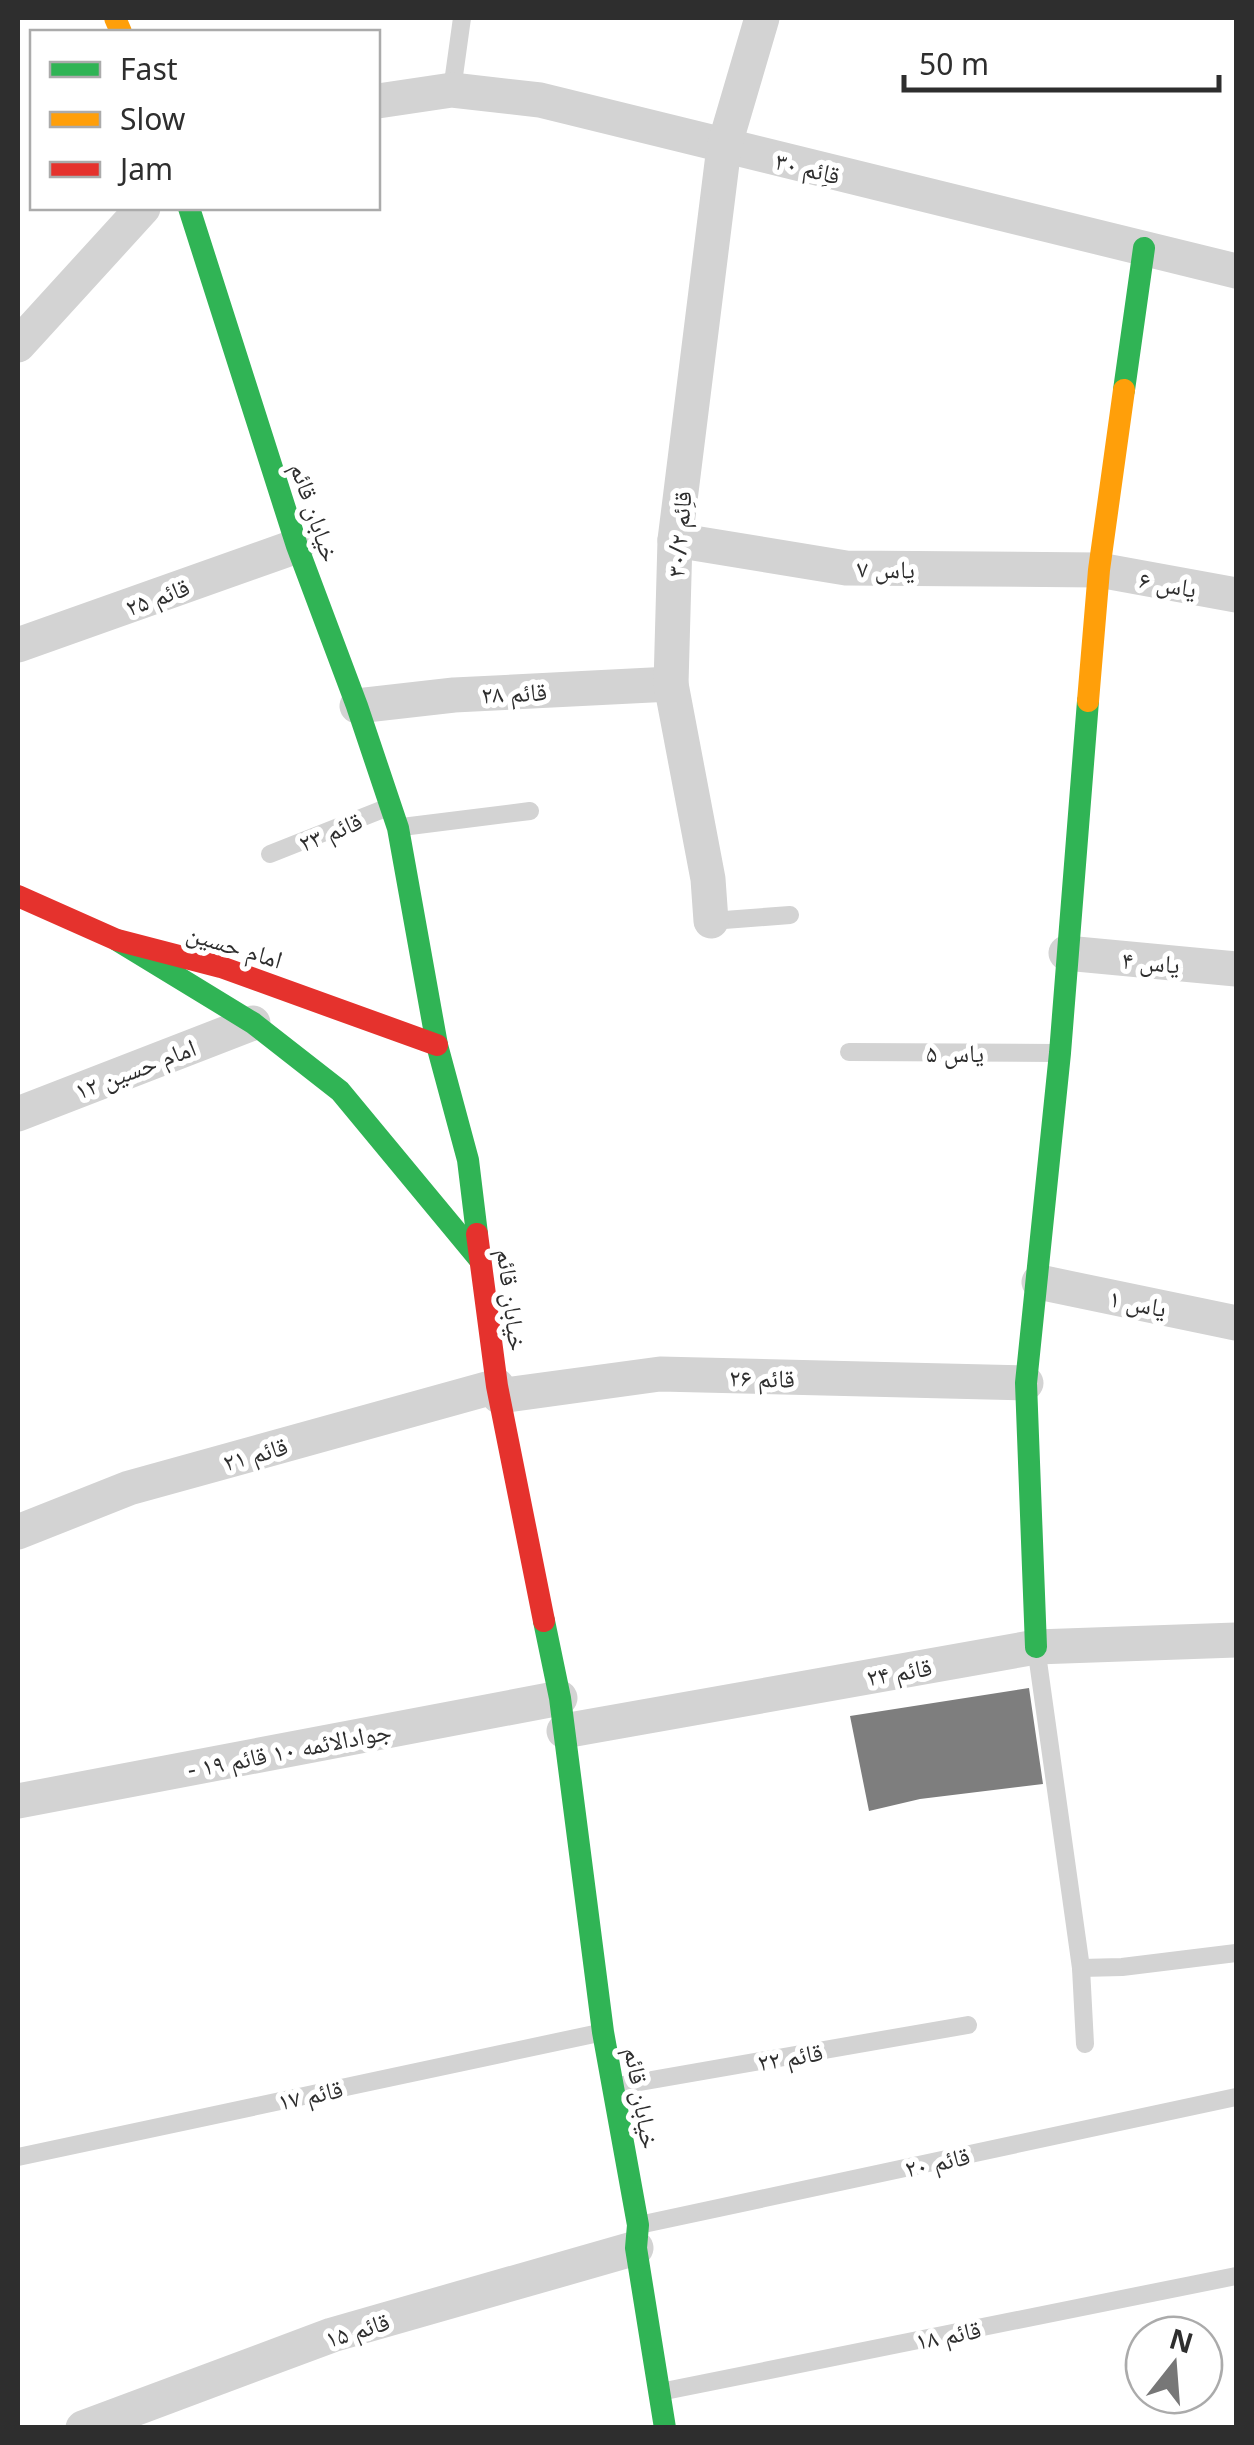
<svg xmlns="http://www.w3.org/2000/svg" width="1254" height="2445" font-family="'Noto Sans','Noto Naskh Arabic',sans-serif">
<rect width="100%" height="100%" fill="#fff"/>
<polygon fill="#7e7e7e" points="1029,1688 1043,1784 920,1799 869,1811 850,1716"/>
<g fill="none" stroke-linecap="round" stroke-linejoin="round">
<g stroke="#d3d3d3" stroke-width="18">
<polyline points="452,90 462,18"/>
<polyline points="402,827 530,811"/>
<polyline points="270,854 386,808"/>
<polyline points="711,921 790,915"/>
<polyline points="849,1052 1059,1053"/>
<polyline points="1036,1647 1081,1968 1085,2044"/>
<polyline points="1081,1968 1122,1967 1236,1953"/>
<polyline points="617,2086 968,2025"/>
<polyline points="18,2157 599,2033"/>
<polyline points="639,2225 1236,2097"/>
<polyline points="665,2391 1236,2276"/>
</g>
<g stroke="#d3d3d3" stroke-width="35">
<polyline points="378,101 452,90 540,100 1236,271"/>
<polyline points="18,345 143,208"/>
<polyline points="675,540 846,568 1099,570 1236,595"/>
<polyline points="18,645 297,546"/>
<polyline points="357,706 454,695 671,684"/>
<polyline points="711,921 708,879 671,684 675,540 724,147 762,18"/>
<polyline points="1066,953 1236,969"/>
<polyline points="18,1114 253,1023"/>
<polyline points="1039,1282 1236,1323"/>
<polyline points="499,1396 660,1374 1026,1383"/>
<polyline points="18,1532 129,1488 497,1386"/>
<polyline points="564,1731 1036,1647 1236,1640"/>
<polyline points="18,1801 560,1698"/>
<polyline points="83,2428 332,2335 636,2248"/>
</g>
<g stroke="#30b455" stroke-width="22">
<polyline points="189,208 297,546 357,706 398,828 437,1045 468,1160 477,1234"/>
<polyline points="1124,390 1144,248"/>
<polyline points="117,940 253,1023 340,1091 480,1260"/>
<polyline points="544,1621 560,1698 603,2032 638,2225 636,2248 665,2428"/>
<polyline points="1036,1647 1026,1383 1060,1053 1088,701"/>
</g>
<g stroke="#ff9f0a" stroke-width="22">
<polyline points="115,18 121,32"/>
<polyline points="1088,701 1099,570 1124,390"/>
</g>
<g stroke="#e5322d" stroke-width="22">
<polyline points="18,896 117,940 221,967 437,1045"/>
<polyline points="477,1234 497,1386 544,1621"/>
</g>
</g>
<g text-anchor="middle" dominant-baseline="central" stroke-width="10" stroke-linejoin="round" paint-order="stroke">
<g font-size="25" fill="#2e2e2e" stroke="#fff">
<text transform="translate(808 167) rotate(14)">قاِئم ۳۰</text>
<text transform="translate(316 512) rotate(71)">خیابان قائم</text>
<text transform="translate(678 534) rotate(-85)">قاِئم ۳۰/۲</text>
<text transform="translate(886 568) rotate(1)">یاس ۷</text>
<text transform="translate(1168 583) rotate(10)">یاس ۶</text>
<text transform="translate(157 596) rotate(-20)">قائم ۲۵</text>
<text transform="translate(514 692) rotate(-3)">قائم ۲۸</text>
<text transform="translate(330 831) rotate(-22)">قائم ۲۳</text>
<text transform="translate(235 945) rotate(17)">امام حسین</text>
<text transform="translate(1151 961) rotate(5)">یاس ۴</text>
<text x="955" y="1052">یاس ۵</text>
<text transform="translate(135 1068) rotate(-21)">امام حسین ۱۲</text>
<text transform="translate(513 1300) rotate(83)">خیابان قائم</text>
<text transform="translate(1138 1302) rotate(11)">یاس ۱</text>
<text transform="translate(762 1377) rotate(1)">قائم ۲۶</text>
<text transform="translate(255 1453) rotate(-16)">قائم ۲۱</text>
<text transform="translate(899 1671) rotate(-10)">قائم ۲۴</text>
<text transform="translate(289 1749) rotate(-11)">- جوادالائمه ۱۰ قائم ۱۹</text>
<text transform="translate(790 2056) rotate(-10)">قائم ۲۲</text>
<text transform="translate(310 2094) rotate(-12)">قائم ۱۷</text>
<text transform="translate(643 2098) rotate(80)">خیابان قائم</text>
<text transform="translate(937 2161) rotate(-12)">قائم ۲۰</text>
<text transform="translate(357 2329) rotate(-17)">قائم ۱۵</text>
<text transform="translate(948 2334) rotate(-11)">قائم ۱۸</text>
</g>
</g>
<rect width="1254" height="2445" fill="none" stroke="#2e2e2e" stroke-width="40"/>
<rect x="30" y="30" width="350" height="180" fill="#ffffff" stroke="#ababab" stroke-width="2.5"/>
<rect x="50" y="62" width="50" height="15" fill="#30b455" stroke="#ababab" stroke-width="2.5"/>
<text x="120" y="80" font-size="30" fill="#2e2e2e">Fast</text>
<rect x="50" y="112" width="50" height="15" fill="#ff9f0a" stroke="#ababab" stroke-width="2.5"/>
<text x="120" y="130" font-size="30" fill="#2e2e2e">Slow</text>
<rect x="50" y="162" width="50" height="15" fill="#e5322d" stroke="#ababab" stroke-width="2.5"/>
<text x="120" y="180" font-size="30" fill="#2e2e2e">Jam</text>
<g transform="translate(1174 2365) rotate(17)"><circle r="48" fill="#ffffff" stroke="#ababab" stroke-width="2.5"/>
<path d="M0-8L18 38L0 25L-18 38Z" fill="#777777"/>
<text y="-15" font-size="28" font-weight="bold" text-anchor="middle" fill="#2e2e2e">N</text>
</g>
<path d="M904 75v15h315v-15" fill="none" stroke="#2e2e2e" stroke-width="5"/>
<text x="919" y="75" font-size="30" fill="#2e2e2e" stroke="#ffffff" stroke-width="8" paint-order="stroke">50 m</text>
</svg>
